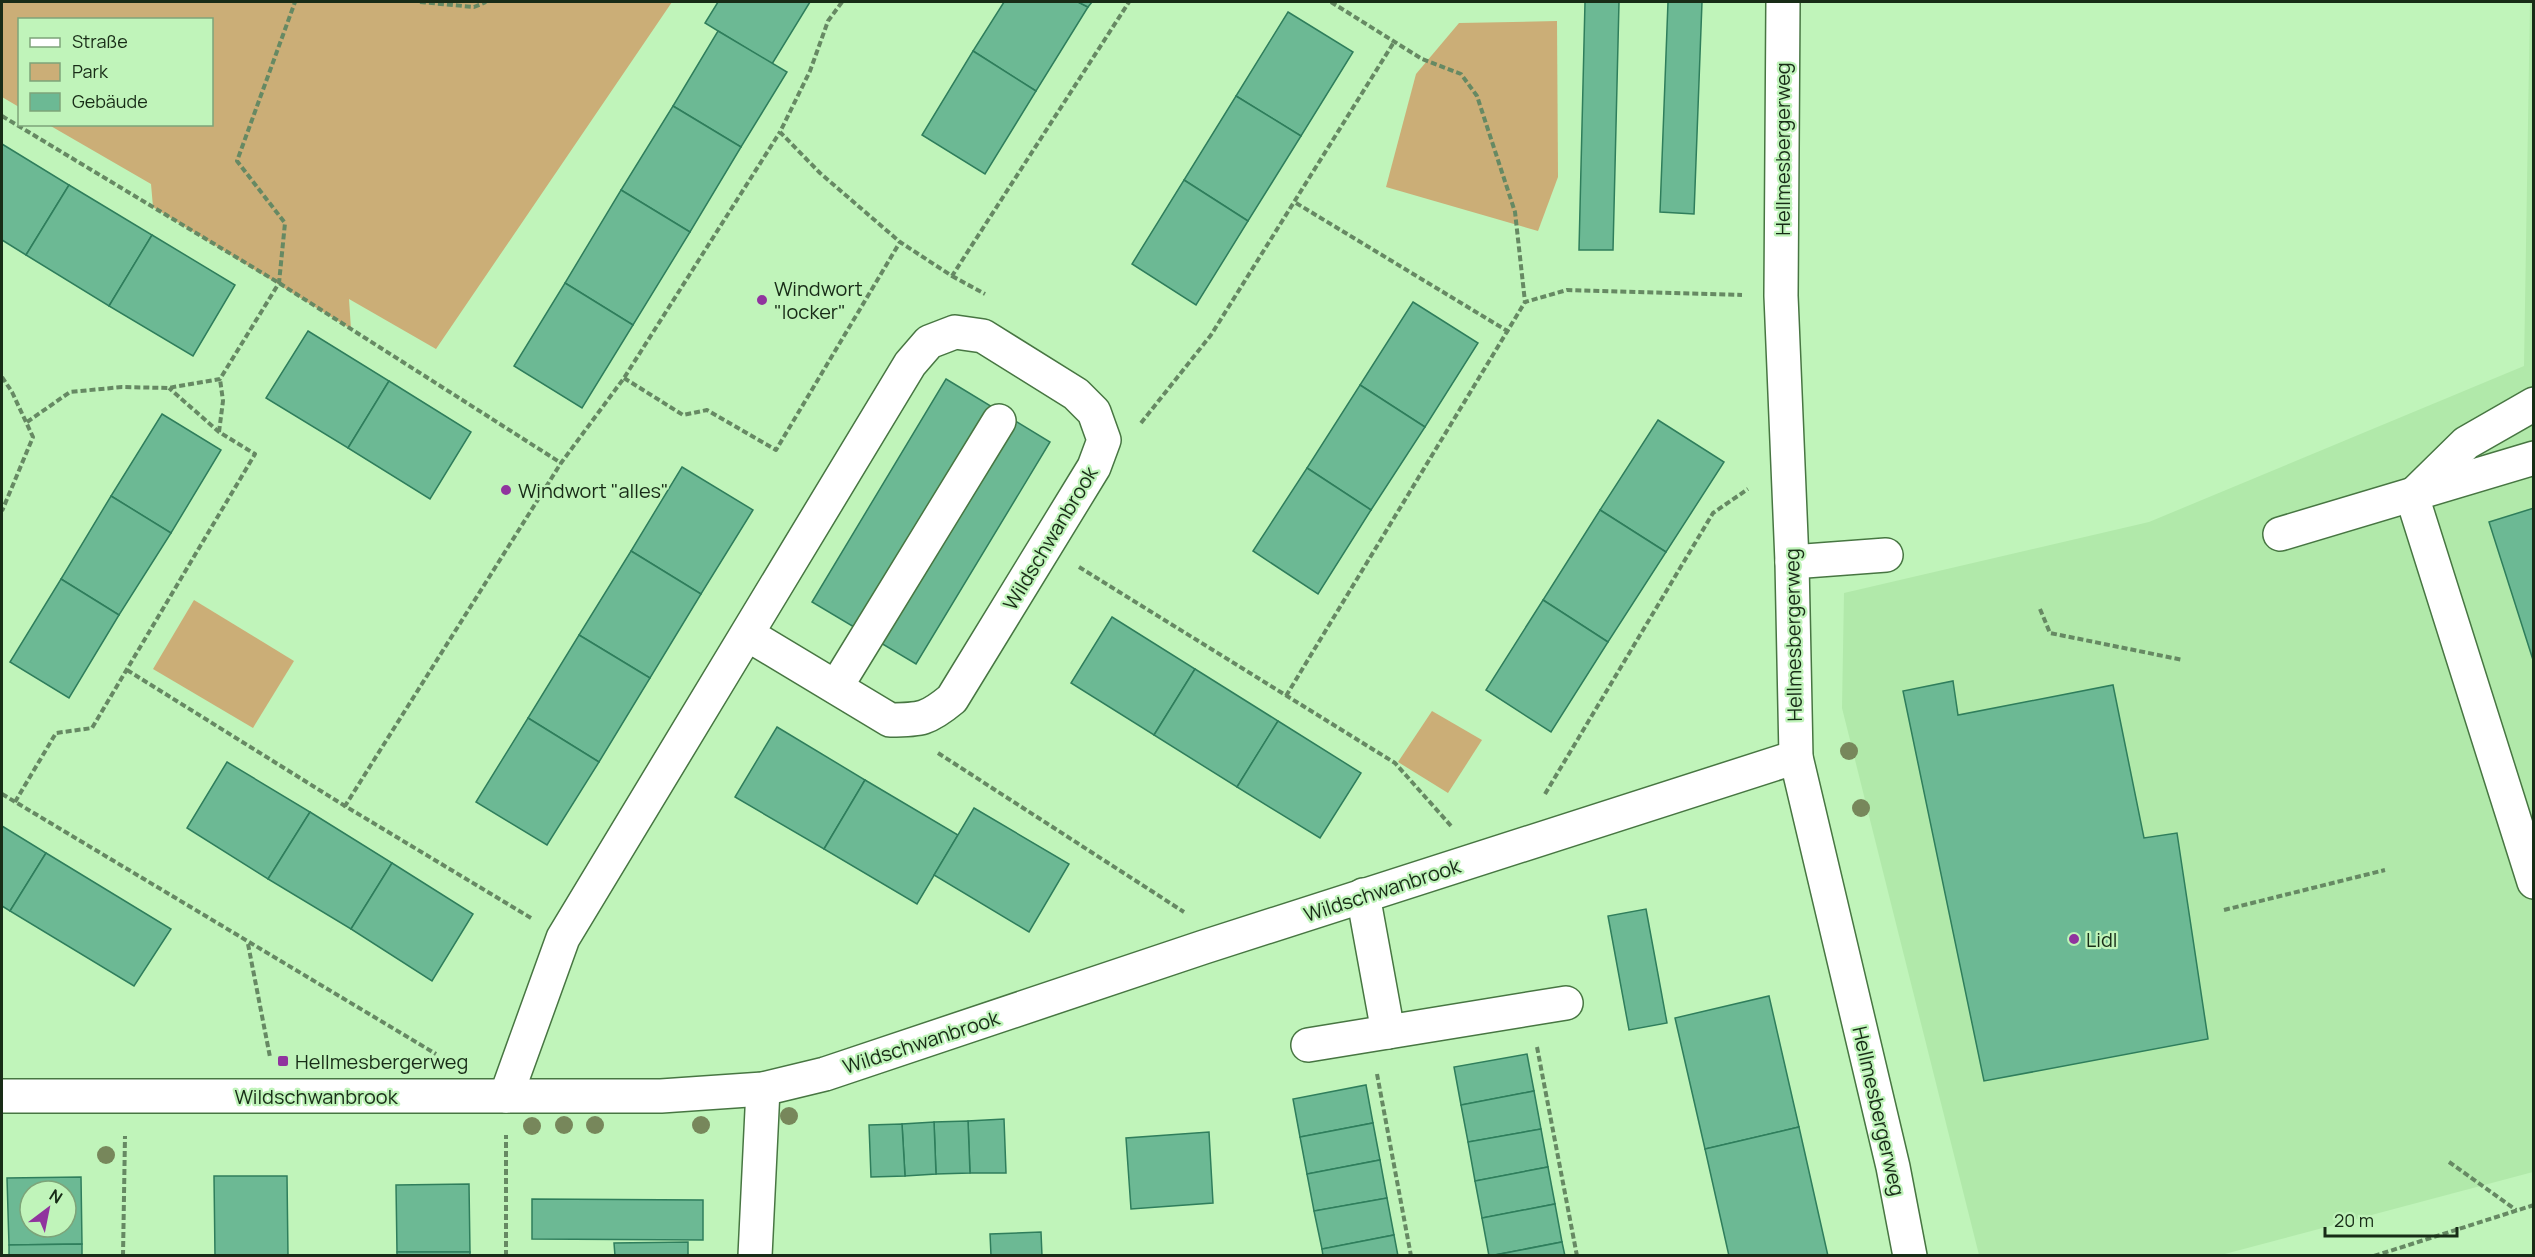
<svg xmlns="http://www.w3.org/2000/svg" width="2535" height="1257" font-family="Manrope,sans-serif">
<rect width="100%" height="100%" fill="#c0f4ba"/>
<polygon fill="#b1e9aa" points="2530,2 2533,2 2533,1172 2221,1255 1979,1255 1842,708 1844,593 2149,522 2524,366"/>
<g fill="#cbae77">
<polygon points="2,2 672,2 436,349 349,299 351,329 153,207 151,184 49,125 212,124 212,20 20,20 19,107 2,97"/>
<polygon points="1557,21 1558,177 1538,231 1386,187 1416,74 1459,23"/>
<polygon points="194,600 294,661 253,728 153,669"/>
<polygon points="1432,711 1482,740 1448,793 1398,762"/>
</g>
<g fill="#6cb994" stroke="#2f7e5c" stroke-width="1.5" fill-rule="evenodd">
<polygon points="718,2 810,2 772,64 705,23"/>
<polygon points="1004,2 1078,2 1088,7 1036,91 973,51"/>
<polygon points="1078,2 1092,2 1088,7"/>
<polygon points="1585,2 1619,2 1613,250 1579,250"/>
<polygon points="1668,2 1702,2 1694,214 1660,212"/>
<polygon points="1288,12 1353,52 1301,136 1236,96"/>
<polygon points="718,31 787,72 741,147 673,106"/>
<polygon points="973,51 1036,91 985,174 922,135"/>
<polygon points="1236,96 1301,136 1248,221 1184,180"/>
<polygon points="673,106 741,147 690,232 621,190"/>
<polygon points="2,144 69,185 26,255 2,240"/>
<polygon points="1184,180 1248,221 1196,305 1132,264"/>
<polygon points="69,185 152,235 109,306 26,255"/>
<polygon points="621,190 690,232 633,325 565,283"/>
<polygon points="152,235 235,285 193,356 109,306"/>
<polygon points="565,283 633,325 582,408 514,366"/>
<polygon points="1413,302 1478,343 1425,427 1360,385"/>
<polygon points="308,331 389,381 348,448 266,398"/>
<polygon points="946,379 1050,442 916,664 812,602"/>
<polygon points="389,381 471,432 430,499 348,448"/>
<polygon points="1360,385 1425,427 1371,510 1307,468"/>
<polygon points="162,414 221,450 171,533 111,496"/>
<polygon points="1658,420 1724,462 1666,552 1600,510"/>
<polygon points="682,467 753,510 701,594 631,551"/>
<polygon points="1307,468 1371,510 1318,594 1253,551"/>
<polygon points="111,496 171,533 119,615 61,579"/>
<polygon points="2534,508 2534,663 2489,522"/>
<polygon points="1600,510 1666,552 1608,642 1543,600"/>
<polygon points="631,551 701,594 650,678 579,635"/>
<polygon points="61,579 119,615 69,698 10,662"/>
<polygon points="1543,600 1608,642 1551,732 1486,690"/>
<polygon points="1112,617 1195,669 1154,735 1071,683"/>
<polygon points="579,635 650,678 599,762 528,718"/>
<polygon points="1195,669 1278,721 1237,787 1154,735"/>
<polygon points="1953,681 1958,715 2113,685 2144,838 2177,833 2208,1039 1984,1081 1903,691"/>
<polygon points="528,718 599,762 547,845 476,802"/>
<polygon points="1278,721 1361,773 1320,838 1237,787"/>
<polygon points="777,727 865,780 824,849 735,797"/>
<polygon points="227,762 310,812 268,879 187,828"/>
<polygon points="865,780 958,835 917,904 824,849"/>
<polygon points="974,808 1069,864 1029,932 934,875"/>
<polygon points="310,812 392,863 351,929 268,879"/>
<polygon points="2,826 46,853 10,911 2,906"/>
<polygon points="46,853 171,929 134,986 10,911"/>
<polygon points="392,863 473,914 432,981 351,929"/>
<polygon points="1646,909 1667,1023 1629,1030 1608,916"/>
<polygon points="1769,996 1799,1127 1705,1149 1675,1018"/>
<polygon points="1527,1054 1534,1091 1461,1105 1454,1067"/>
<polygon points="1366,1085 1373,1123 1300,1137 1293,1099"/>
<polygon points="1534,1091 1541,1129 1468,1142 1461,1105"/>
<polygon points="1004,1119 1006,1173 970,1173 968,1121"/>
<polygon points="968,1121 970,1173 936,1174 934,1122"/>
<polygon points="934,1122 936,1174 905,1176 902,1124"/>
<polygon points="1373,1123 1380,1160 1307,1174 1300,1137"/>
<polygon points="902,1124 905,1176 871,1177 869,1125"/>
<polygon points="1799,1127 1828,1256 1729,1256 1705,1149"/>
<polygon points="1541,1129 1548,1167 1475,1181 1468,1142"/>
<polygon points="1209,1132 1213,1203 1131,1209 1126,1138"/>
<polygon points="1380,1160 1387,1198 1314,1211 1307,1174"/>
<polygon points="1548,1167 1555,1204 1482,1218 1475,1181"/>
<polygon points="214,1176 287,1176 288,1256 215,1256"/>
<path d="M81 1177 82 1244 9 1245 7 1178ZM30 1191H66V1227H30Z"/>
<polygon points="469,1184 470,1252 397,1252 396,1185"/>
<polygon points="1387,1198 1394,1235 1322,1249 1314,1211"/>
<polygon points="532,1199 703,1200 703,1240 532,1239"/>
<polygon points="1555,1204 1562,1242 1489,1256 1482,1218"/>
<polygon points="1041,1232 1042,1256 991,1256 990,1234"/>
<polygon points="1394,1235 1398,1256 1323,1256 1322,1249"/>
<polygon points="688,1242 688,1256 615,1256 614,1243"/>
<polygon points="1562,1242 1565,1256 1490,1256"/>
<polygon points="82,1244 82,1256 9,1256 9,1245"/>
<rect x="397" y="1252" width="73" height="4"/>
</g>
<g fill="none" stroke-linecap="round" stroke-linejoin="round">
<defs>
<g id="minor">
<polyline points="1783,2 1781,296 1792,562 1796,757 1893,1167 1910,1256"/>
<polyline points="2534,404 2466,443 2412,496 2534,882"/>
<polyline points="2280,534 2534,458"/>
<polyline points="1792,562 1886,555"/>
<polyline points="836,687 999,421"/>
<polyline points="1363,895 1388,1032"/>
<polyline points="1308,1045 1566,1003"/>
<polyline points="2,1096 661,1096 763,1089 825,1074 1204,947 1796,757"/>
<path d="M506 1096 563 938 910 364 929 342 955 332 983 336 1076 394 1094 412 1104 440 1094 467 952 699C928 719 921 720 890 720L747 634"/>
<polyline points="755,1256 763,1089"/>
</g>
</defs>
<use href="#minor" stroke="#477642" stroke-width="36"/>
<g stroke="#668963" stroke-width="4" stroke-dasharray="6 3" stroke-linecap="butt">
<polyline points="420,2 474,7 486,2"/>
<polyline points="842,2 828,21 810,71 780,132 820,173 900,242 952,276 1129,2"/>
<polyline points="1331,2 1422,59 1461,74 1477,96 1515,212 1525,302 1567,290 1742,295"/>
<polyline points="2,116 279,283 561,463"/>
<polyline points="1296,203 1509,332"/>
<polyline points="952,276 985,294"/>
<polyline points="2,377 12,392 33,437 2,511"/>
<polyline points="624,378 683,415 707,410 776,450 900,242"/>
<polyline points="27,422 70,392 122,387 168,388 220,379 279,283 285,223 237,161 295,2"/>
<polyline points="1141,423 1211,335 1394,42"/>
<polyline points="219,432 223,401 220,379"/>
<polyline points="1079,567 1395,763 1452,827"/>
<polyline points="2040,609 2050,633 2183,660"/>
<polyline points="127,670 345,806"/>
<polyline points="1286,696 1525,302"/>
<polyline points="938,753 1184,912"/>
<polyline points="2,794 436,1054"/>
<polyline points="1545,794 1713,513 1748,489"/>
<polyline points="15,802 56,733 92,728 255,454 219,432 169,388"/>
<polyline points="2224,910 2385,870"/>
<polyline points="531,918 345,806 561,463 624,378 780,132"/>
<polyline points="248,944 270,1057"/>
<polyline points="1537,1047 1577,1256"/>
<polyline points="1377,1074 1411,1256"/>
<polyline points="2449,1162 2516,1210"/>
<polyline points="123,1256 125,1136"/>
<polyline points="506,1256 506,1135"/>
<polyline points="2374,1256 2534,1205"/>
</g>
<use href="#minor" stroke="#fff" stroke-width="33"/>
</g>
<g fill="#77875b">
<circle cx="1849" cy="751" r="9"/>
<circle cx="1861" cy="808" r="9"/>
<circle cx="789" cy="1116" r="9"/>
<circle cx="564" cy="1125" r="9"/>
<circle cx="595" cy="1125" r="9"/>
<circle cx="701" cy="1125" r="9"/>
<circle cx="532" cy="1126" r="9"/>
<circle cx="106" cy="1155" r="9"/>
</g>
<g fill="#90349e" stroke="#c0f4ba" stroke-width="2">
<circle cx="762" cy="300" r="6"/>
<circle cx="506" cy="490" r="6"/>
<circle cx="2074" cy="939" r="6"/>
<rect x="277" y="1055" width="12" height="12" rx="3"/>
</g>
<g text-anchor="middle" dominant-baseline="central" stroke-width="4.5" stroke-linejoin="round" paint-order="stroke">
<g font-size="20" fill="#182c17" stroke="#c0f4ba">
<text transform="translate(1782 149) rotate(-90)">Hellmesbergerweg</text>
<text transform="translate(1050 538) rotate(-59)">Wildschwanbrook</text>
<text transform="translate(1793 635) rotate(-91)">Hellmesbergerweg</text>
<text transform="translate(1382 890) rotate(-18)">Wildschwanbrook</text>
<text transform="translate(921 1042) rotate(-18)">Wildschwanbrook</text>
<text x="316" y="1096">Wildschwanbrook</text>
<text transform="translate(1879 1111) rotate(77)">Hellmesbergerweg</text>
</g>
<g font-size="20" fill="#182c17" stroke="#c0f4ba" text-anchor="start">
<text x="774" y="288">Windwort<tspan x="774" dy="23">"locker"</tspan></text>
<text x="518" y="490">Windwort "alles"</text>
<text x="2086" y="939">Lidl</text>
<text x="295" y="1061">Hellmesbergerweg</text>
</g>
</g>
<rect width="2535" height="1257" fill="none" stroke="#182c17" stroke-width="6"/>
<rect x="18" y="18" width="195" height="108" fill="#c0f4ba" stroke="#7da479" stroke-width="1.5"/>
<rect x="30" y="38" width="30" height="9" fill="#ffffff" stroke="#7da479" stroke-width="1.5"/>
<text x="72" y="48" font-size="18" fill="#182c17">Straße</text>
<rect x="30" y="63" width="30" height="18" fill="#cbae77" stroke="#7da479" stroke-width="1.5"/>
<text x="72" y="78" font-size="18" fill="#182c17">Park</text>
<rect x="30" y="93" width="30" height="18" fill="#6cb994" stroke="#7da479" stroke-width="1.5"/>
<text x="72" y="108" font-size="18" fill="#182c17">Gebäude</text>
<g transform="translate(48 1209) rotate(32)"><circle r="28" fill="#c0f4ba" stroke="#7da479" stroke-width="1.5"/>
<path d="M0-4.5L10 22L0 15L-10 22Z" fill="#90349e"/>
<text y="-9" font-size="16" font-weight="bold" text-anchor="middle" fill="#182c17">N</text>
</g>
<path d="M2325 1227v9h132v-9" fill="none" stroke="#182c17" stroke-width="3"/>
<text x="2334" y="1227" font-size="18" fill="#182c17" stroke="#c0f4ba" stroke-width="4.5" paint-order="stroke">20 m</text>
</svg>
